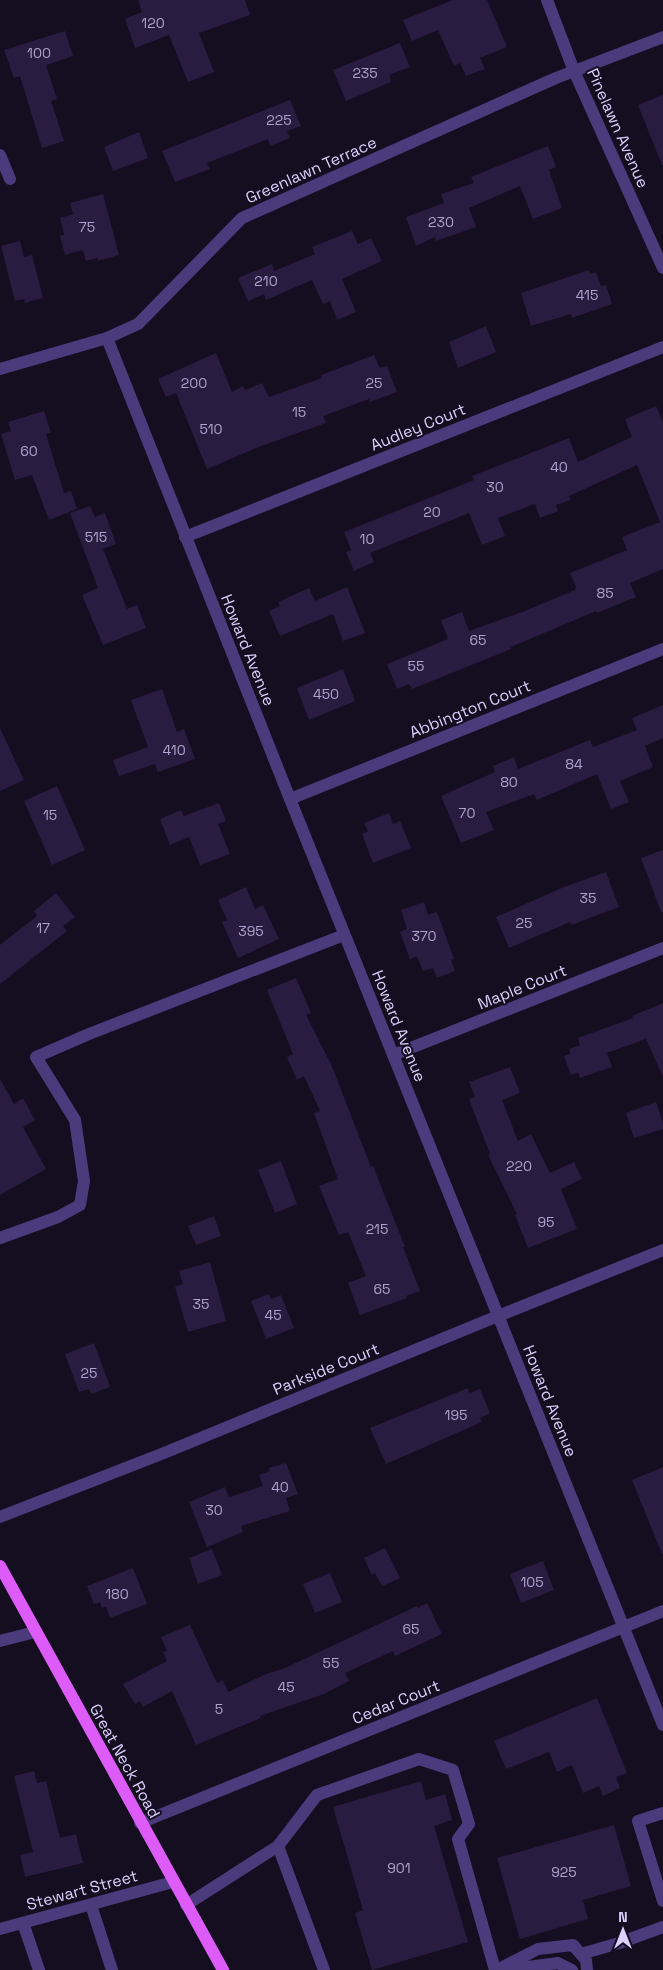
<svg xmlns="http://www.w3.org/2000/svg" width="663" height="1970" font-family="'Space Grotesk',sans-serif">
<rect width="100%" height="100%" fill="#140e20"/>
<g fill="#2a1b40">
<polygon points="138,0 245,0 250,15 199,33 214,72 188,82 169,35 135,48 125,19 142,12"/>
<polygon points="453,0 487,0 507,47 480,58 485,69 466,76 460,63 454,66 438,30 412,41 403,20"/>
<polygon points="65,31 73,56 46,65 57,99 51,101 64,141 42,148 20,76 14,78 4,50"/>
<polygon points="400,43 410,67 389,75 391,82 346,101 333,70"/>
<polygon points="663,95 663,165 662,165 638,105"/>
<polygon points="290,100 301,126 287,131 290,138 270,146 268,139 207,163 210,169 175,182 162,151"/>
<polygon points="139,132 148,158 113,171 104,147"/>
<polygon points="548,146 556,167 549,170 562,208 533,219 520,186 469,208 476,227 436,241 435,237 416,246 406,217 444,203 441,194 474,183 471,177"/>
<polygon points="103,194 119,255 98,261 97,258 86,261 83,250 65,255 60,236 64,235 60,218 73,214 70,203"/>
<polygon points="352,231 358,244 371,238 382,261 342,279 356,312 337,320 330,301 323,304 312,280 266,300 264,294 248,301 238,278 272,264 274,271 315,254 312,247"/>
<polygon points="20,241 24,257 32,255 43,298 25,303 24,299 15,301 1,246"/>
<polygon points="589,270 590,274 596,272 601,286 606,285 612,304 572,318 571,314 531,326 521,293"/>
<polygon points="486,326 496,352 458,368 449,342"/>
<polygon points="216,353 232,392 243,386 245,390 262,383 269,397 322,378 321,375 374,355 380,368 387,366 397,392 370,402 369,399 323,416 326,423 256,448 207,469 176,393 166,397 158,379"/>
<polygon points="656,406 663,422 663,569 630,583 636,597 597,613 596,611 511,647 511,649 412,689 409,684 397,689 387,664 448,639 441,620 462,612 469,631 525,611 575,590 576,587 570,573 627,550 622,537 660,522 637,465 569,496 571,500 556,505 558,511 540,518 535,504 498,518 505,536 482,545 469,513 370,553 374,562 354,571 346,552 351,550 344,532 474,480 472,476 569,438 578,462 632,437 625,419"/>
<polygon points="44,411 51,433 46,434 64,493 71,491 77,509 49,520 32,475 15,480 1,434 11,431 8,422"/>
<polygon points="90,506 95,517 105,513 116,544 103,549 127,609 137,605 146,628 103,645 82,595 98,588 70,513"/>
<polygon points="347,587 365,633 343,641 333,614 280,636 269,611 280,606 278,602 309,588 315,601"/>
<polygon points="343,669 355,701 309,720 297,688"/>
<polygon points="162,689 177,732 184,729 195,759 158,772 155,764 119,776 113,760 148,747 131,700"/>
<polygon points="663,705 663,738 645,746 653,767 620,781 629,802 611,809 597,774 537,800 534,794 486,812 494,830 461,843 441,796 495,772 493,766 514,757 518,769 590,740 593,747 637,730 632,718"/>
<polygon points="0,728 24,780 0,791"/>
<polygon points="57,786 85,850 52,865 24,801"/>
<polygon points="219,803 226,821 218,824 230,854 200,865 189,837 170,845 160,819 181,810 184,816"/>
<polygon points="389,813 393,824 400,821 411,848 373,863 362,834 368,831 364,823"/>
<polygon points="663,850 663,912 661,912 641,858"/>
<polygon points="606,872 619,907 571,925 570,922 509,948 496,917 564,887"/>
<polygon points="246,887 255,909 263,905 279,939 238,958 222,922 227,920 218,900"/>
<polygon points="56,893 75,917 63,926 67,931 0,984 0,945 37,916 34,911"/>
<polygon points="424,902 428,915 437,912 454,959 451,960 455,971 437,978 433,968 423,971 417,956 410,959 400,932 407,929 401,910"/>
<polygon points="296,978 311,1013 306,1015 331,1064 371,1167 373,1166 405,1247 403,1247 420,1291 406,1296 407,1298 360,1315 348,1283 366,1276 348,1232 339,1235 319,1186 338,1179 314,1113 320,1111 304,1076 297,1080 287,1057 293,1054 267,990"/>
<polygon points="663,1003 663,1077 646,1039 607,1053 612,1067 580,1078 578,1073 571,1075 564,1056 570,1054 569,1049 580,1045 578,1038 633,1018 632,1016"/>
<polygon points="510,1067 520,1093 502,1100 518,1141 531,1134 550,1173 574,1162 582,1179 561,1189 577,1229 528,1248 515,1215 517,1214 488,1155 490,1154 469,1099 475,1097 469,1082"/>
<polygon points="0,1079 14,1104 23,1098 35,1120 23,1127 46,1169 0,1195"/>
<polygon points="656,1102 663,1123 663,1129 634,1138 626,1113"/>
<polygon points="281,1161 297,1204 275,1213 258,1170"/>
<polygon points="214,1216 221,1236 196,1245 188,1226"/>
<polygon points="210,1262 226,1321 188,1332 175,1287 183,1284 179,1271"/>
<polygon points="269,1294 271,1299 281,1295 294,1328 266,1339 251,1301"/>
<polygon points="94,1343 110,1387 91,1394 89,1389 79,1392 65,1354"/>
<polygon points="468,1388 470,1393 480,1389 490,1413 480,1418 482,1422 386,1464 370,1428"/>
<polygon points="286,1463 298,1494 286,1498 290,1511 241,1526 243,1532 207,1547 189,1502 225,1487 229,1497 263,1486 259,1475 270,1471 269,1468"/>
<polygon points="663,1467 663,1554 662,1554 632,1480"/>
<polygon points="385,1548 400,1578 382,1586 375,1573 372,1575 364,1558"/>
<polygon points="212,1549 222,1575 198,1584 189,1558"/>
<polygon points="543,1561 554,1590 521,1603 510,1574"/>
<polygon points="133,1568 147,1604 110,1618 106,1607 102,1608 100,1602 94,1604 87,1586"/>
<polygon points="330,1573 342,1602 315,1613 303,1584"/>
<polygon points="427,1603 442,1634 395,1656 393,1651 345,1673 349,1681 324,1694 260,1716 261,1718 196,1745 172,1691 143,1707 140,1701 135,1704 123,1684 167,1661 163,1652 167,1651 161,1637 190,1625 217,1683 223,1680 228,1692 266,1674 285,1668 417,1606 418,1608"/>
<polygon points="597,1698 627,1773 616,1777 620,1788 603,1796 599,1786 583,1793 572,1765 557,1772 549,1752 506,1769 494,1741"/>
<polygon points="34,1771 37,1783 46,1781 60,1838 76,1834 83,1863 25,1877 20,1855 33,1852 14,1776"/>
<polygon points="421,1781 426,1800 445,1794 452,1820 434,1826 468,1942 372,1970 355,1913 363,1910 333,1807"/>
<polygon points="614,1825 631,1886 583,1900 588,1919 520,1939 497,1858"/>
</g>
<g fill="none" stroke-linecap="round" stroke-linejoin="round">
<g stroke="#4b3b7c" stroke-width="12">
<polyline points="547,0 574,71 663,268"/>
<polyline points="0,155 10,179"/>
<polyline points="107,338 290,799 663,1725"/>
<polyline points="0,369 107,338 138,324 242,218 556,78 663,37"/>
<polyline points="185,537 663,347"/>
<polyline points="290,799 663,649"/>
<polyline points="393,1055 663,948"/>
<polyline points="0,1238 58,1217 80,1205 84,1181 75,1120 36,1057 89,1034 344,935"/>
<polyline points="0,1517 164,1453 498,1316 663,1250"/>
<polyline points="0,1641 35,1632"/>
<polyline points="663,1813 638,1821 663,1901"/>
<polyline points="140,1823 663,1611"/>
<polyline points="278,1846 324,1970"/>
<polyline points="91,1905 112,1970"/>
<polyline points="186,1905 278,1846 317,1795 419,1759 453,1770 469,1824 458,1839 495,1970"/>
<polyline points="23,1923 39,1970"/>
<polyline points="0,1929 173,1882"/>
<polyline points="581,1954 619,1943 663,1927"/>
<polyline points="497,1970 538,1949 573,1945 586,1960 587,1970"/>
<polyline points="504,1970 558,1963 572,1970"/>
</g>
<polyline stroke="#dd5bf7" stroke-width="12" points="0,1566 223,1970"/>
</g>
<g text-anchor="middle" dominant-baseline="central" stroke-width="4" stroke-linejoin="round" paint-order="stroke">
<g font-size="14" fill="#b0a2ce">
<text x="153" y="23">120</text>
<text x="39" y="53">100</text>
<text x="365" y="73">235</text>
<text x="279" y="120">225</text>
<text x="441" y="222">230</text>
<text x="87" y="227">75</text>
<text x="266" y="281">210</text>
<text x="587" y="295">415</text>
<text x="194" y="383">200</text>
<text x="374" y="383">25</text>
<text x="299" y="412">15</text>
<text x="211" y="429">510</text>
<text x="29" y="451">60</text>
<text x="559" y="467">40</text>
<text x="495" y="487">30</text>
<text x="432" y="512">20</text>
<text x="96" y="537">515</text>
<text x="367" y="539">10</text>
<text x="605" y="593">85</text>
<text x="478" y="640">65</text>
<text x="416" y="666">55</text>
<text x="326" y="694">450</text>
<text x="174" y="750">410</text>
<text x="574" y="764">84</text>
<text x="509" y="782">80</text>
<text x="467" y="813">70</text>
<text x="50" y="815">15</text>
<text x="588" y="898">35</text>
<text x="524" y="923">25</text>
<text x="43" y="928">17</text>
<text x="251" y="931">395</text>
<text x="424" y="936">370</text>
<text x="519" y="1166">220</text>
<text x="546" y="1222">95</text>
<text x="377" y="1229">215</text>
<text x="382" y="1289">65</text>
<text x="201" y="1304">35</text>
<text x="273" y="1315">45</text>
<text x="89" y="1373">25</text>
<text x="456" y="1415">195</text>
<text x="280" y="1487">40</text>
<text x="214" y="1510">30</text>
<text x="532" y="1582">105</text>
<text x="117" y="1594">180</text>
<text x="411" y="1629">65</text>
<text x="331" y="1663">55</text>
<text x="286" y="1687">45</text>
<text x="219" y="1709">5</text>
<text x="399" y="1868">901</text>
<text x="564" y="1872">925</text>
</g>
<g font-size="16" fill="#ddcffd" stroke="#140e20">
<text transform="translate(618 128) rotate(66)">Pinelawn Avenue</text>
<text transform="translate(311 170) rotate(-24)">Greenlawn Terrace</text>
<text transform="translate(418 427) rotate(-22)">Audley Court</text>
<text transform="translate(248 650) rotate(68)">Howard Avenue</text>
<text transform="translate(470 709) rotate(-22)">Abbington Court</text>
<text transform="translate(522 987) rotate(-22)">Maple Court</text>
<text transform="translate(399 1026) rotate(68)">Howard Avenue</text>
<text transform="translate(326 1369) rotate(-22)">Parkside Court</text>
<text transform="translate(550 1401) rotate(68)">Howard Avenue</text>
<text transform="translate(396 1702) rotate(-22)">Cedar Court</text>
<text transform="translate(125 1761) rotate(61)">Great Neck Road</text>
<text transform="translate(82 1890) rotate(-15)">Stewart Street</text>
</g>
</g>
<g transform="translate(623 1930)" stroke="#140e20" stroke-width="4" paint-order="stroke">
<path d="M0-4L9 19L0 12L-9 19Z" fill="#ddcffd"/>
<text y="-8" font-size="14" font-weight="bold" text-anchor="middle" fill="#ddcffd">N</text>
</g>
</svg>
